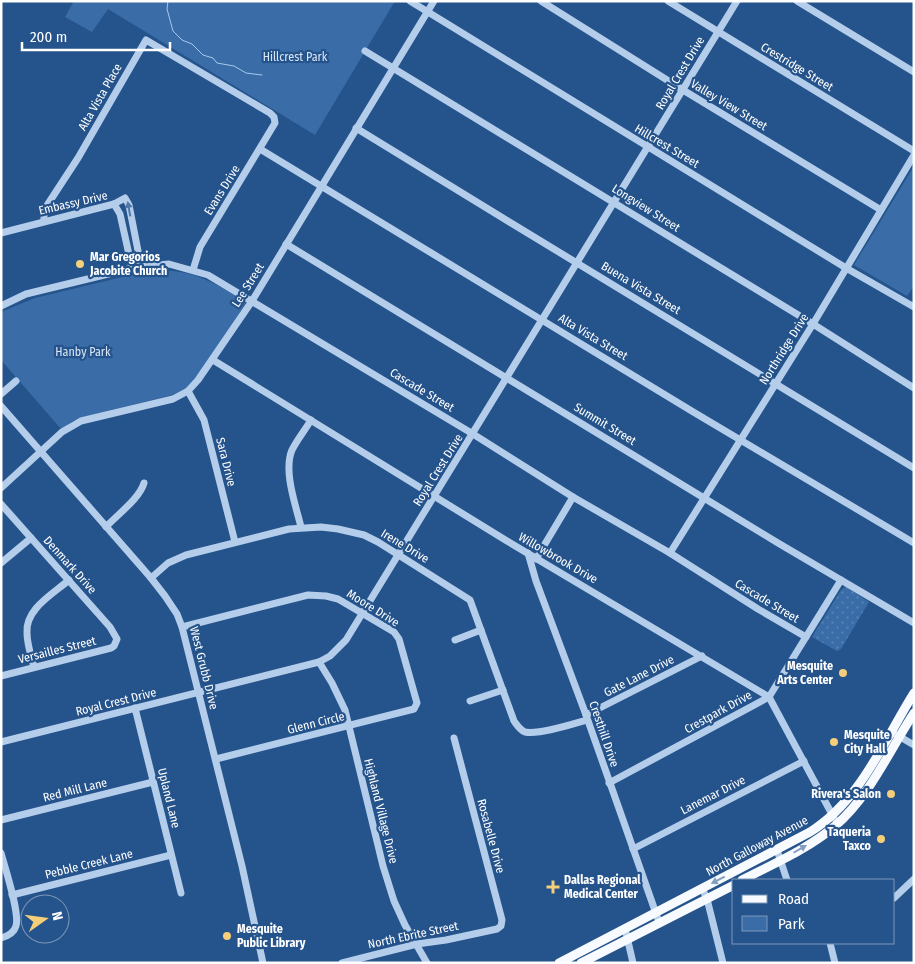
<svg xmlns="http://www.w3.org/2000/svg" width="915" height="964" font-family="'Fira Sans Condensed',sans-serif">
<defs>
<pattern id="grass-dots" width="8" height="8" patternUnits="userSpaceOnUse" patternTransform="scale(1.25)"><rect width="8" height="8" fill="#3a6da8"/><path d="M2 2h.1M6 6h.1" fill="none" stroke="#5883b5" stroke-width="1.8" stroke-linecap="round"/></pattern>
</defs>
<rect width="100%" height="100%" fill="#25538b"/>
<polygon fill="url(#grass-dots)" points="847,587 869,602 841,649 837,651 812,637 841,590 845,587"/>
<g fill="#3a6da8">
<polygon points="74,1 395,1 315,135 108,9 92,32 65,17"/>
<polygon points="914,166 914,286 907,296 854,265"/>
<path d="M159 270C197 271 214 283 246 302 231 326 212 364 192 384 186 389 179 392 172 395L80 418 71 422 62 430 1 360V312L35 298 143 272Z"/>
</g>
<g fill="none" stroke-linecap="round" stroke-linejoin="round">
<polyline stroke="#a8c8eb" stroke-width="1" points="168,1 167,9 173,31 182,40 192,44 203,55 213,58 217,63 234,66 246,73 262,75"/>
<g stroke="#b3cdea" stroke-width="7">
<polyline points="410,1 846,268 914,307"/>
<polyline points="541,1 683,90 881,210"/>
<polyline points="668,1 914,151"/>
<polyline points="797,1 914,72"/>
<polyline points="365,51 813,324 914,388"/>
<polyline points="356,128 498,215 914,468"/>
<polyline points="260,149 695,413 914,543"/>
<polyline points="114,204 120,214 132,268"/>
<polyline points="44,221 44,210 78,158 146,40 270,113 274,117 275,123 200,247 193,270"/>
<polyline points="1,233 114,204 125,198 129,205 141,266"/>
<polyline points="286,244 778,543 914,623"/>
<polyline points="1,306 26,294 137,267 169,264 208,275 473,434 573,497 670,553 758,609 806,637"/>
<polyline points="213,360 507,541 769,697 834,818"/>
<polyline points="188,391 204,420 235,542"/>
<polyline points="1,394 16,381"/>
<polyline points="1,406 151,578 165,596 177,614 182,627 242,866 263,963"/>
<polyline points="1,488 62,432 81,421 173,399 188,391 198,380 252,301 434,1"/>
<polyline points="1,504 110,627 117,639 114,646 111,648 1,676"/>
<path d="M106 527C117 515 140 498 144 483"/>
<path d="M301 527C296 506 283 471 292 450 297 440 305 430 311 420"/>
<polyline points="528,553 536,581 586,715 659,922"/>
<polyline points="670,553 813,324 914,155"/>
<polyline points="536,559 573,497"/>
<polyline points="1,563 31,538"/>
<path d="M151 578 168 563 186 555 289 529 321 527 338 529 364 535 378 542 470 600 514 721C517 725 520 730 525 732 539 735 573 724 587 720"/>
<polyline points="182,627 308,595 326,596 338,599 394,632 399,639 417,703 414,709 216,759"/>
<polyline points="455,640 481,630"/>
<polyline points="319,662 332,683 345,710 383,866 394,901 405,925 427,963"/>
<path d="M34 667C31 656 27 644 27 633 25 609 53 594 69 580"/>
<polyline points="470,701 503,690"/>
<polyline points="135,708 181,893"/>
<polyline points="586,715 702,656"/>
<polyline points="895,734 914,745"/>
<polyline points="1,742 319,662 330,656 346,640 737,1"/>
<polyline points="609,783 769,697 841,580"/>
<polyline points="1,820 153,782"/>
<polyline points="633,849 804,761"/>
<polyline points="777,850 787,880"/>
<path d="M1 853C5 868 20 913 16 926 14 933 8 936 1 938"/>
<polyline points="702,888 707,899 723,963"/>
<polyline points="12,895 171,855"/>
<polyline points="894,898 914,879"/>
<polyline points="625,928 633,963"/>
<polyline points="830,943 835,963"/>
<polyline points="342,963 417,944 446,940 497,929 501,926 502,920 454,738"/>
</g>
<g stroke="#f7fafe" stroke-width="9">
<path d="M742 880C773 864 808 849 835 826 870 796 889 751 914 713"/>
<path d="M559 963 810 832C860 801 884 741 914 693"/>
<polyline points="581,963 734,885"/>
</g>
</g>
<defs><path id="oneway-solid" d="M-6-.8H1V-3.2L6.5 0L1 3.2V.8H-6Z" transform="scale(1.25)"/></defs>
<use fill="#5078a8" href="#oneway-solid" transform="translate(129 209) rotate(-100)"/>
<g fill="#849ebf">
<use href="#oneway-solid" transform="translate(800 849) rotate(-30)"/>
<use href="#oneway-solid" transform="translate(718 880) rotate(153)"/>
</g>
<g fill="#f4ce78" stroke="#25538b" stroke-width="2">
<circle cx="80" cy="264" r="5"/>
<circle cx="843" cy="673" r="5"/>
<circle cx="834" cy="742" r="5"/>
<circle cx="891" cy="794" r="5"/>
<circle cx="881" cy="839" r="5"/>
<path d="M550.5 879.5h5v5h5v5h-5v5h-5v-5h-5v-5h5z"/>
<circle cx="227" cy="936" r="5"/>
</g>
<g text-anchor="middle" dominant-baseline="central" stroke-width="4.5" stroke-linejoin="round" paint-order="stroke">
<g font-size="12" fill="#d8e7f8" stroke="#25538b">
<text x="295" y="57">Hillcrest Park</text>
<text x="83" y="352">Hanby Park</text>
</g>
<g font-size="12" fill="#fff" stroke="#25538b">
<text transform="translate(797 67) rotate(31)">Crestridge Street</text>
<text transform="translate(680 73) rotate(-59)">Royal Crest Drive</text>
<text transform="translate(100 97) rotate(-60)">Alta Vista Place</text>
<text transform="translate(729 105) rotate(31)">Valley View Street</text>
<text transform="translate(667 146) rotate(31)">Hillcrest Street</text>
<text transform="translate(222 190) rotate(-58)">Evans Drive</text>
<text transform="translate(73 203) rotate(-13)">Embassy Drive</text>
<text transform="translate(646 208) rotate(32)">Longview Street</text>
<text transform="translate(248 285) rotate(-58)">Lee Street</text>
<text transform="translate(641 288) rotate(31)">Buena Vista Street</text>
<text transform="translate(593 337) rotate(31)">Alta Vista Street</text>
<text transform="translate(784 349) rotate(-58)">Northridge Drive</text>
<text transform="translate(422 390) rotate(31)">Cascade Street</text>
<text transform="translate(605 424) rotate(31)">Summit Street</text>
<text transform="translate(226 462) rotate(76)">Sara Drive</text>
<text transform="translate(438 470) rotate(-58)">Royal Crest Drive</text>
<text transform="translate(405 546) rotate(31)">Irene Drive</text>
<text transform="translate(558 558) rotate(30)">Willowbrook Drive</text>
<text transform="translate(70 565) rotate(48)">Denmark Drive</text>
<text transform="translate(767 601) rotate(31)">Cascade Street</text>
<text transform="translate(373 608) rotate(32)">Moore Drive</text>
<text transform="translate(57 650) rotate(-14)">Versailles Street</text>
<text transform="translate(204 668) rotate(76)">West Grubb Drive</text>
<text transform="translate(639 676) rotate(-27)">Gate Lane Drive</text>
<text transform="translate(116 702) rotate(-14)">Royal Crest Drive</text>
<text transform="translate(718 712) rotate(-29)">Crestpark Drive</text>
<text transform="translate(316 723) rotate(-14)">Glenn Circle</text>
<text transform="translate(604 734) rotate(71)">Cresthill Drive</text>
<text transform="translate(75 790) rotate(-14)">Red Mill Lane</text>
<text transform="translate(713 795) rotate(-27)">Lanemar Drive</text>
<text transform="translate(169 798) rotate(76)">Upland Lane</text>
<text transform="translate(381 811) rotate(76)">Highland Village Drive</text>
<text transform="translate(491 836) rotate(75)">Rosabelle Drive</text>
<text transform="translate(757 846) rotate(-28)">North Galloway Avenue</text>
<text transform="translate(89 864) rotate(-14)">Pebble Creek Lane</text>
<text transform="translate(413 935) rotate(-12)">North Ebrite Street</text>
</g>
<g font-size="12" font-weight="bold" fill="#fff" stroke="#25538b" text-anchor="start">
<text x="90" y="257">Mar Gregorios<tspan x="90" dy="14">Jacobite Church</tspan></text>
<text x="833" y="666" text-anchor="end">Mesquite<tspan x="833" dy="14">Arts Center</tspan></text>
<text x="844" y="735">Mesquite<tspan x="844" dy="14">City Hall</tspan></text>
<text x="881" y="794" text-anchor="end">Rivera's Salon</text>
<text x="871" y="832" text-anchor="end">Taqueria<tspan x="871" dy="14">Taxco</tspan></text>
<text x="564" y="880">Dallas Regional<tspan x="564" dy="14">Medical Center</tspan></text>
<text x="237" y="929">Mesquite<tspan x="237" dy="14">Public Library</tspan></text>
</g>
</g>
<rect width="915" height="964" fill="none" stroke="#ffffff" stroke-width="5"/>
<rect x="732" y="879" width="162" height="65" fill="#25538b" stroke="#7c98b9"/>
<rect x="742" y="895" width="25" height="8" fill="#f7fafe" stroke="#7c98b9"/>
<text x="778" y="904" font-size="15" fill="#ffffff">Road</text>
<rect x="742" y="916" width="25" height="15" fill="#3a6da8" stroke="#7c98b9"/>
<text x="778" y="929" font-size="15" fill="#ffffff">Park</text>
<g transform="translate(45 919) rotate(76)"><circle r="24" fill="#25538b" stroke="#7c98b9"/>
<path d="M0-4L9 19L0 12L-9 19Z" fill="#f4ce78"/>
<text y="-8" font-size="14" font-weight="bold" text-anchor="middle" fill="#ffffff">N</text>
</g>
<path d="M22 42v8h148v-8" fill="none" stroke="#ffffff" stroke-width="2.5"/>
<text x="30" y="42" font-size="15" fill="#ffffff" stroke="#25538b" stroke-width="4" paint-order="stroke">200 m</text>
</svg>
